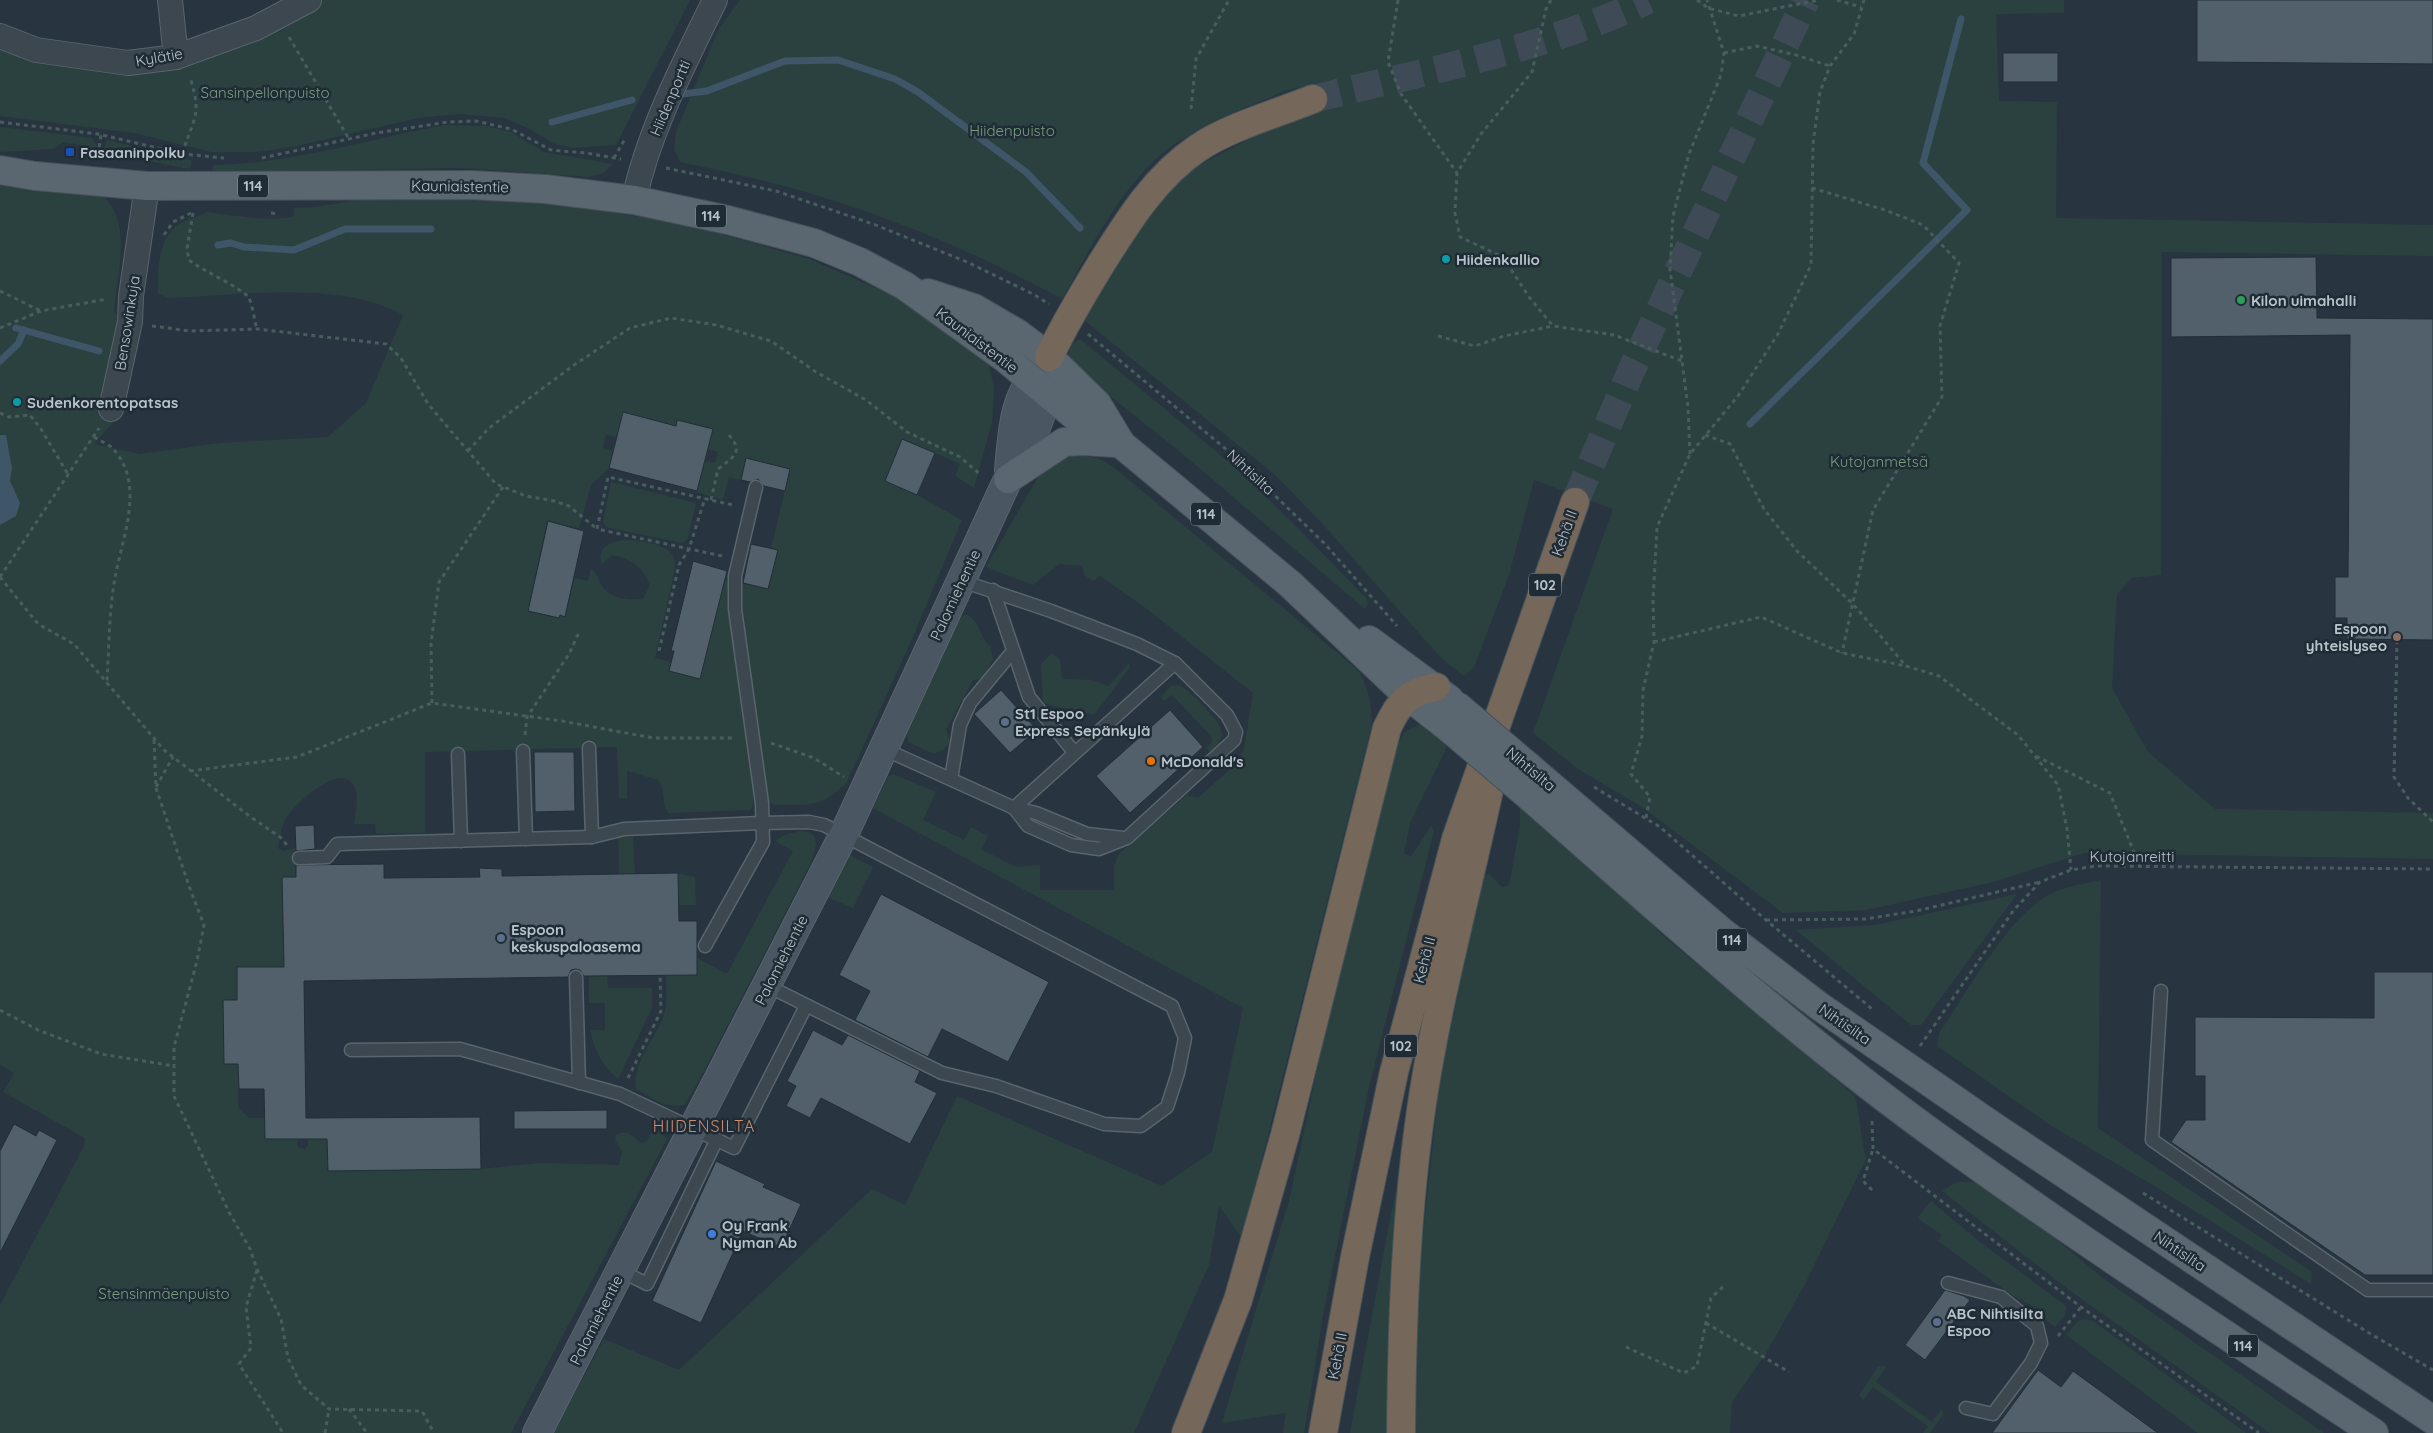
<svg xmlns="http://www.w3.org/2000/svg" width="2433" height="1433" font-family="Quicksand,sans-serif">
<rect width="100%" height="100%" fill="#283540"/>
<g fill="#2a4140">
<polygon points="321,0 690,0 616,145 573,148 552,143 530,129 504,118 458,114 418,118 292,147 258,152 211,152 134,133 0,116 0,44 128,71 275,26"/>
<path d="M740 0H2064V13L1996 14 1999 101 2057 102 2056 218 2433 225V256L2162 252 2161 575 2132 578 2117 594 2112 688 2148 752 2215 809 2433 813V859L2084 853 1993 882 1866 910 1783 913 1642 807 1578 769 1533 733 1613 509 1534 480 1509 575 1474 667 1464 676 1441 658 1321 522 1275 475 1084 320C1115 270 1143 212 1188 174 1212 155 1242 146 1267 128 1283 118 1296 103 1310 91 1296 83 1278 94 1264 100 1239 109 1194 131 1172 146 1125 179 1090 249 1062 299 970 249 871 208 769 182 740 175 710 168 680 162L674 149 676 132 718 30Z"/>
<path d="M445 125 486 126 511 132 544 152 613 164 603 173 589 177 464 168 212 172 213 165C292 164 367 139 445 125Z"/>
<polygon points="0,127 92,138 97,146 90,150 83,148 81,145 63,142 54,149 0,152"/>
<polygon points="107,140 191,160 191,166 188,169 109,153 104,149"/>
<path d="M0 181 98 192C135 218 117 273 114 311L118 318 120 415 94 444 140 454 220 443 328 437 366 403 403 315C341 280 239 295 170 298L158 294C157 268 158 233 185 221 193 217 199 217 206 212 235 215 265 222 293 217L294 208 316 207 364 199 458 197 586 207 696 227 809 259 894 296 944 326 988 361 994 388 992 422 974 488 955 476 960 464 903 439 885 481 917 495 962 520 912 639 847 782C821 809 809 804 774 805L769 801 741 608 740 583 768 589 778 551 771 549 790 469 741 480 729 477 723 500 683 488 685 482 699 485 705 461 715 463 718 452 708 449 713 429 677 420 676 426 623 413 617 437 606 435 603 448 613 451 609 468 591 485 579 528 547 521 528 611 559 618 560 615 565 617 574 578 588 581 591 569C598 575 598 579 602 586 610 599 629 600 643 599L650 585C642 567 632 559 613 555L601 564C593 530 654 539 669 551 675 556 675 562 675 569L655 658 671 662 669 671 724 580 732 581 754 802 750 810 668 813C661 803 666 791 658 780L627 771V798H619L617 747 425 752V833L376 834 375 824H354C355 813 360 796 354 786 340 761 295 804 286 818 281 826 280 839 278 848L283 851 295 848 300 865V877L282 878 284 967 237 968V1000H223L224 1064H238V1107L249 1118H265V1139H298L297 1144 299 1148 305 1149 308 1145V1136L327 1135 328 1171 481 1169 540 1163 619 1165 622 1152 615 1140 616 1135C629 1128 632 1138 642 1143L647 1141 651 1132 659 1131 667 1139 511 1433H0V1305L84 1146 85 1138 3 1092 14 1073 0 1065Z"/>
<path d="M1080 339 1235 467 1288 518 1366 598 1368 604 1365 609 1178 450 1071 365C1067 354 1068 345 1080 339Z"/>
<path d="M1074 455 1098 458 1112 466 1358 670C1368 688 1372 703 1372 724L1242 1238 1219 1206 1209 1265 1134 1433H553L604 1339 679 1370 872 1189 905 1205 957 1096 1162 1186 1212 1152 1243 1008 873 808 888 777 893 774 936 792 923 820 964 840 971 827 988 836 981 849 1016 867 1040 865V890H1114V865L1119 854 1187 795 1198 798 1238 762 1244 748 1253 693 1147 609 1100 576 1093 581 1084 575 1082 566 1059 564 1033 585 986 567 1044 467 1055 460Z"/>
<polygon points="611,482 696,503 688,538 682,543 606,527 603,522"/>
<path d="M965 614C981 620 979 639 991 647L993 660 982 679 973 680 946 729 950 742 944 749 934 754 908 742 907 734 960 618Z"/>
<polygon points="1052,653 1060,660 1062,679 1091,680 1109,686 1129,663 1130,667 1094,715 1046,704 1043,701 1041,664"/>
<path d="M1178 685C1188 688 1222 722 1222 733 1222 741 1215 747 1210 752L1206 748 1212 742 1211 736 1172 695 1164 701 1161 697 1171 686Z"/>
<polygon points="1422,723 1446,741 1445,751 1410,823 1404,853 1411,857 1431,826 1434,831 1369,1087 1323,1315 1304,1433 1283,1433 1286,1413 1222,1423 1290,1197 1343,948 1396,747 1405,732"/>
<path d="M1520 803 1603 874 1662 935 1855 1096C1860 1117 1861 1138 1866 1159L1805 1284 1765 1355 1732 1402 1730 1433H1410L1422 1243 1440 1079 1483 875 1489 874 1502 887 1509 885 1520 826Z"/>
<path d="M800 831 809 832 815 837 816 844 811 863 696 1086 684 1105C665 1109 651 1097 636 1089 632 1064 654 1040 663 1018 668 1004 666 990 666 975H697V958L727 974 793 851 775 841 785 835Z"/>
<polygon points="618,837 633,837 635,874 619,874"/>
<polygon points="849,855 873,867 853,908 827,897"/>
<polygon points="678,873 695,877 696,905 678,905"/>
<path d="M2101 880 2098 1128 2312 1272 2311 1284 2158 1188 2050 1125 1937 1046 1939 1033C1968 992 2004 923 2045 897 2061 887 2083 884 2101 880Z"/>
<polygon points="2017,894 1921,1025 1911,1025 1796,930 1876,925"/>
<path d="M589 976H607L608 988H652V1008L618 1079C601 1064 595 1051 590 1030H605V1003H589Z"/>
<polygon points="1408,1133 1389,1433 1350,1433 1388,1230"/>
<polygon points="1957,1182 1976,1182 1998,1191 2104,1279 2324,1433 2270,1433 2069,1290 1942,1191"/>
<polygon points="1931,1201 1980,1242 2066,1306 2065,1315 2055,1327 2047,1321 2045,1312 2013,1296 1938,1241 1942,1235 1917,1218"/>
<polygon points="2084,1319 2093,1321 2246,1433 2198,1433 2066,1335 2078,1321"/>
<polygon points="1883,1366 1886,1367 1876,1382 1932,1422 1942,1409 1943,1415 1930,1433 1923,1433 1928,1426 1873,1387 1863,1400 1859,1395 1878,1367"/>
</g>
<polygon fill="#3f5568" points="0,435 6,435 12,468 10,481 20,503 16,516 0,525"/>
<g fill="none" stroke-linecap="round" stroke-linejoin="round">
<g stroke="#3f5568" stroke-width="7">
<polyline points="682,94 707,91 785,61 838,60 895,79 918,92 1026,172 1080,228"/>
<polyline points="552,122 632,100"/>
<polyline points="218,245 231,243 244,247 294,250 345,229 431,229"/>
<polyline points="16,328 99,351"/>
<polyline points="0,361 18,344 24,330"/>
<polyline points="1750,424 1967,210 1923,163 1961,19"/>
</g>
</g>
<g fill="#51606a" stroke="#222e37">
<polygon points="2197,0 2433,0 2433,64 2197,62"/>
<rect x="2003" y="53" width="55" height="29"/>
<polygon points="2316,257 2317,318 2433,319 2433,640 2347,639 2347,618 2335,618 2335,577 2348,577 2350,335 2171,337 2171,258"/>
<polygon points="623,412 676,426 677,420 713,429 697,491 609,468"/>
<polygon points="902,439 935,453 917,495 885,481"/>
<polygon points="746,458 790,469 785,491 764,486 758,479 750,482 741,480"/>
<polygon points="548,521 584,531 565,617 560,615 559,618 528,611"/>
<polygon points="751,544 778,550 768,589 743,583"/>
<polygon points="693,561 727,571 700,679 669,671 674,651 671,651"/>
<polygon points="1001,690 1037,730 1010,753 974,714"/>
<polygon points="1170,710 1203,747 1130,813 1096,776"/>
<polygon points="534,752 574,752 575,811 535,812"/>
<polygon points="314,825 315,849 296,851 295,826"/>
<polygon points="384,864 384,878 480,877 479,868 502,869 502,876 678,873 679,921 697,921 697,975 589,976 584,976 580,970 576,969 571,970 568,977 304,981 306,1118 480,1117 481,1169 328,1171 327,1139 265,1139 264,1089 239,1089 238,1064 224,1064 223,1000 237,1000 237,967 284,967 282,877 296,877 296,865"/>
<polygon points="881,894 1049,982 1008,1062 942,1029 928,1057 855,1020 870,991 839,975"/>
<polygon points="2374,972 2433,972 2433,1275 2365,1275 2171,1142 2186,1120 2205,1120 2205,1076 2195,1076 2195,1017 2374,1018"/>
<polygon points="813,1030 842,1045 848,1035 920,1071 915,1082 937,1093 910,1144 821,1098 810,1118 786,1106 796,1086 787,1081"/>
<polygon points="607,1110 607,1129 514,1129 514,1111"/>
<polygon points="14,1124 36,1136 39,1130 57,1140 0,1253 0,1151"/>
<polygon points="716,1161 765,1184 763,1187 801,1204 781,1248 743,1231 701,1323 652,1301"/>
<polygon points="1945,1290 1964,1296 1970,1300 1925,1360 1905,1345"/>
<polygon points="2038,1370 2061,1387 2073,1371 2158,1433 1992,1433"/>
</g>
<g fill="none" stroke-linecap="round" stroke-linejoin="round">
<g stroke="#3e4a55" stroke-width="28" stroke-dasharray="28 14" stroke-linecap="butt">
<path d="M1313 99C1425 71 1544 50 1648 0"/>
<polyline points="1575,502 1631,371 1806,0"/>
</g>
<defs>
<g id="lane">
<polyline points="962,581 1051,611 1137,644 1175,663 1227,715 1236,732 1234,740 1127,838 1099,849 1071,845 1028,826 1014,808"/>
<polyline points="993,590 1029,697 1074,752"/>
<polyline points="589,748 592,837"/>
<polyline points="884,749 1014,808 1036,813 1087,834 1123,838"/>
<polyline points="523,751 526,839"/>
<polyline points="458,754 461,841"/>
<polyline points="951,779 960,725 970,703 1013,651"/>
<polyline points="1014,808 1175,663"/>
<polyline points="299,858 327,857 337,844 592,837 624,829 761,823 809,822 824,825 1172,1006 1185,1038 1178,1073 1167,1107 1141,1126 1104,1124 996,1086 942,1073 768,986"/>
<polyline points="705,946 763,842 762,803 735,609 735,576 756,487"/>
<polyline points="576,977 579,1083"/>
<polyline points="2161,991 2152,1140 2368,1290 2433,1290"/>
<polyline points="351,1050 460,1049 620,1094 734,1148 806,1006"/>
<polyline points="621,1271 647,1284 717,1139"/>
<polyline points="1948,1283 2001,1297 2037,1326 2041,1343 2031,1363 1993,1414 1966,1408"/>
</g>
<g id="street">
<polyline points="170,0 176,57"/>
<polyline points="0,36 36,50 128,63 176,57 256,28 309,0"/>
<path d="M634 200C649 130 684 64 715 0"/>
<polyline points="111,409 130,322 131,296 147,186"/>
</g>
<g id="secondary">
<path d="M1009 470C1013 426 1013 397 1044 362"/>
<path d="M537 1433 844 834 1008 479C1029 443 1048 414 1048 371"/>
</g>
<g id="primary">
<polyline points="0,170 35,176 147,186 471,185 545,189 634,200 728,220 814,243 860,262 905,286 1006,359 1082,422 1121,444 1290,584 1408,696 1450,729"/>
<polyline points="928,293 974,308 1017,333 1049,357 1097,404 1120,442"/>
<polyline points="1008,479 1064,442 1083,441 1115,443"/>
<polyline points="1369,640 1449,699"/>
<polyline points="1529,767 1721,931 1819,1006 1993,1126 2433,1420"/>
<path d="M1523 791C1660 911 1795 1035 1943 1141 2083 1243 2230 1337 2374 1433"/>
</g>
<g id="highway">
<path d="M1049 357C1064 325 1082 295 1101 264 1128 221 1155 177 1198 148 1229 127 1278 113 1313 99"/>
<path d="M1186 1433 1238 1300 1285 1135 1387 728C1399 703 1407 692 1436 687"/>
<polyline points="1323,1433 1355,1257 1394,1072 1456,839 1575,502"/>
<path d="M1401 1433C1402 1321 1406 1208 1423 1097 1439 994 1467 892 1489 790"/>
</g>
</defs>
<use href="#lane" stroke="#59656d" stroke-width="15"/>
<use href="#street" stroke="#59656d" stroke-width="26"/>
<use href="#secondary" stroke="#59656d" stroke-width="30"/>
<use href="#primary" stroke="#455059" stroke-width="30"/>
<use href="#highway" stroke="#46525a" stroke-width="30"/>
<g stroke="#485d5d" stroke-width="3" stroke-dasharray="4 4" stroke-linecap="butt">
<polyline points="1398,0 1388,62 1401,94 1457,173"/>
<polyline points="1551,0 1546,9 1532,72 1481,134 1457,173 1455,213 1460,237 1503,257 1529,297 1553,326 1614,335 1682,361"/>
<polyline points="1697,0 1708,8 1739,16 1818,0"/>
<polyline points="1837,0 1861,7"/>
<polyline points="289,37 349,139"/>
<polyline points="1724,53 1757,46 1796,55 1830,66"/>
<polyline points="1191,109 1196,59 1229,0"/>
<polyline points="0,122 98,134 183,154 224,158"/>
<path d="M183 154C185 141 191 132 194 120 199 106 194 91 190 77"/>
<polyline points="98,155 101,135"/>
<polyline points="262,158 376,133 448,122 476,121 511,129 551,150 586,153 621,159"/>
<polyline points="614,158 625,139"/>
<polyline points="666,168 776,191 873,224 967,262 1033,294 1049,304"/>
<polyline points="1812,188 1885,210 1923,225 1959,263 1940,326 1942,397 1873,510 1842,653"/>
<path d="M193 213 187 249 189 260C201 270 244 289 249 298 253 307 254 319 257 329"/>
<polyline points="271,213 278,214"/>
<polyline points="164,235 173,222 193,212"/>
<polyline points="0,291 41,311"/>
<polyline points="152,326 190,331 257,329 386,344 401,358 428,404 496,484 526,496 554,501 569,506 597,529"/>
<polyline points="0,328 41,311 107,299"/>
<polyline points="1088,334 1233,455 1325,544 1397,626"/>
<polyline points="1438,336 1475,346 1504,336 1553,326"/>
<polyline points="0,413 9,417 30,415 41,429 69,476"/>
<polyline points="1705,435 1730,444 1764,509 1796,550 1853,604 1906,666 1939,676 2018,735 2058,785 2067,829 2071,870"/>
<path d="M94 437C100 441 109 444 113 449 146 484 122 538 115 578 109 611 109 647 107 681"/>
<polyline points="468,451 489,428 574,365 630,328 671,318 716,325 771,341 816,372 866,400 907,432 960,457 981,475"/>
<polyline points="1690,454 1688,407 1670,269 1673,216 1689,154 1721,75 1724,53 1707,0"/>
<path d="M711 500 718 469C733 457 745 452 728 434"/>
<polyline points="722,556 597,529 608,477 733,505"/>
<polyline points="0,577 38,624 74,644 164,750 248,815 280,837 287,845"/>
<polyline points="0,577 99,428"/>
<polyline points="2397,640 2394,777 2408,798 2433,822"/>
<polyline points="1654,642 1761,617 1842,653 1906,666"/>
<polyline points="659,651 679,565 689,549 705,498"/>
<polyline points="432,703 431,644 439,582 503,487"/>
<polyline points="525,735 527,717 569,654 580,630"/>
<polyline points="154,740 156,788 189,886 204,925 197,961 174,1047 174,1096 229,1212 250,1249 257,1269 281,1319 288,1358 301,1385 329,1409 422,1411 434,1433"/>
<polyline points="771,743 814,758 844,777"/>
<polyline points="2036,756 2110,793 2140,867"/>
<polyline points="190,771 297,757 432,703 562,721 653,738 735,738"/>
<polyline points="156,787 173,757"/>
<polyline points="1594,787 1660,827 1766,920 1872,1009"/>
<polyline points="1646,818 1650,797 1631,774 1642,736 1643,690 1654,642 1653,600 1657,527 1690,454 1738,396 1778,334 1811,265 1813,144 1820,92 1830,66 1854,34 1864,0"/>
<polyline points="1766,920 1865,919 1916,911 2040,882"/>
<polyline points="0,1010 38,1030 101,1054 174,1066"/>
<polyline points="1920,1046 2013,911 2040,882 2071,870 2096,866 2433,869"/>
<polyline points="628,1078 661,1011 660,975"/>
<polyline points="1872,1121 1873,1149 2081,1307 2259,1433"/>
<polyline points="1872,1190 1863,1181 1873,1149"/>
<polyline points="2143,1193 2369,1333 2433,1370"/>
<polyline points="257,1270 246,1307 251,1348 239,1364 283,1433"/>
<polyline points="1706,1323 1789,1372"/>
<polyline points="2058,1336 2081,1307"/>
<polyline points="1626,1347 1684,1373 1697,1366 1711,1298 1726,1284"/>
<polyline points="349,1409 367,1433"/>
<polyline points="325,1433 329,1409"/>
</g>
<use href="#lane" stroke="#3c4750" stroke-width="12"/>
<use href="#street" stroke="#3c4750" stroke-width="24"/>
<use href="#secondary" stroke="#4a5662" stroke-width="28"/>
<use href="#primary" stroke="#5a6670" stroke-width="28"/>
<use href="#highway" stroke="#756759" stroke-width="28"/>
<defs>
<g id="primary-bridge">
<polyline points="1456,705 1529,767"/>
<polyline points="1450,729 1523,791"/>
</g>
</defs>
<use href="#primary-bridge" stroke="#455059" stroke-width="30" stroke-linecap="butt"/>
<use href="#primary-bridge" stroke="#5a6670" stroke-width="28"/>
</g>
<rect fill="#1a4fb4" stroke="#202c35" stroke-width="2" x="65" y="147" width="10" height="10" rx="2.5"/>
<g fill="#0f9aa8" stroke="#202c35" stroke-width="2">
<circle cx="1446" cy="259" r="5"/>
<circle cx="17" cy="402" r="5"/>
</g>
<circle fill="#2e9e5b" stroke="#202c35" stroke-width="2" cx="2241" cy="300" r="5"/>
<circle fill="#8d6e63" stroke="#202c35" stroke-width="2" cx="2397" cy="637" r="5"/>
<g fill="#5c6f8a" stroke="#202c35" stroke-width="2">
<circle cx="1005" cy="722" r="5"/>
<circle cx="501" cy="938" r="5"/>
<circle cx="1937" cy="1322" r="5"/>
</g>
<circle fill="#e8710a" stroke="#202c35" stroke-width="2" cx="1151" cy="761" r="5"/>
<circle fill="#3f7fe0" stroke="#202c35" stroke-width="2" cx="712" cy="1234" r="5"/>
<g text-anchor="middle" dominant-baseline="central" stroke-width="5" stroke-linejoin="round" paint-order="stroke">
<g fill="#202c35" stroke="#8a959d" stroke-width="1">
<rect x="238" y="174.5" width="30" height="23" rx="4"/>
<rect x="696" y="204.5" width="30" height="23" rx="4"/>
<rect x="1191" y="502.5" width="30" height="23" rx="4"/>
<rect x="1529" y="573.5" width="32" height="23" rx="4"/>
<rect x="1717" y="928.5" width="30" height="23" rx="4"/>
<rect x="1385" y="1034.5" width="32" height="23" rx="4"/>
<rect x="2228" y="1334.5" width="30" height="23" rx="4"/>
</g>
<g font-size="14" font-weight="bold" fill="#b8c2ca">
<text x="253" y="186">114</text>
<text x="711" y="216">114</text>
<text x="1206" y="514">114</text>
<text x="1545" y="585">102</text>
<text x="1732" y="940">114</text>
<text x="1401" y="1046">102</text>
<text x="2243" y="1346">114</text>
</g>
<g font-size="15" fill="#b8c2ca" stroke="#202c35">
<text transform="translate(159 57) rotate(-10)">Kylätie</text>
<text transform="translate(670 98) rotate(-67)">Hiidenportti</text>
<text transform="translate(460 186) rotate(1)">Kauniaistentie</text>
<text transform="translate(127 323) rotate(-81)">Bensowinkuja</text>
<text transform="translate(977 340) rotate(37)">Kauniaistentie</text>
<text transform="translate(1251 472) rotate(43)">Nihtisilta</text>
<text transform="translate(1564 533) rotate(-70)">Kehä II</text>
<text transform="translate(955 595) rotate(-65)">Palomiehentie</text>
<text transform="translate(1531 769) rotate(40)">Nihtisilta</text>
<text x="2132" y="856">Kutojanreitti</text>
<text transform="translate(781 960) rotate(-63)">Palomiehentie</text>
<text transform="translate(1424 960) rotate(-75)">Kehä II</text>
<text transform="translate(1845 1024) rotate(35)">Nihtisilta</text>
<text transform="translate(2180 1251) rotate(34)">Nihtisilta</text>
<text transform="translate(596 1320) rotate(-63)">Palomiehentie</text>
<text transform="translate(1337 1356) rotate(-79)">Kehä II</text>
</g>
<g font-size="15" fill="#789e7c" stroke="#202c35">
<text x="265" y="92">Sansinpellonpuisto</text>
<text x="1012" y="130">Hiidenpuisto</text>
<text x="1879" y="461">Kutojanmetsä</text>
<text x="164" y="1293">Stensinmäenpuisto</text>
</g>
<g font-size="15" font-weight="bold" fill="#b8c2ca" stroke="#202c35" text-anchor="start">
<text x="80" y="152">Fasaaninpolku</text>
<text x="1456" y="259">Hiidenkallio</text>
<text x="2251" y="300">Kilon uimahalli</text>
<text x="27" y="402">Sudenkorentopatsas</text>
<text x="2387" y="628" text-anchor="end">Espoon<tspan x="2387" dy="17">yhteislyseo</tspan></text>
<text x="1015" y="713">St1 Espoo<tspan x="1015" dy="17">Express Sepänkylä</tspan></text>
<text x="1161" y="761">McDonald's</text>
<text x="511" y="929">Espoon<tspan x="511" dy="17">keskuspaloasema</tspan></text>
<text x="722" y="1225">Oy Frank<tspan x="722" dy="17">Nyman Ab</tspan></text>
<text x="1947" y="1313">ABC Nihtisilta<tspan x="1947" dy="17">Espoo</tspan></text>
</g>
<g font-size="16" letter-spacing="1" fill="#cf8c6e" stroke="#202c35">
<text x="704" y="1126">HIIDENSILTA</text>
</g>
</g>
</svg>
